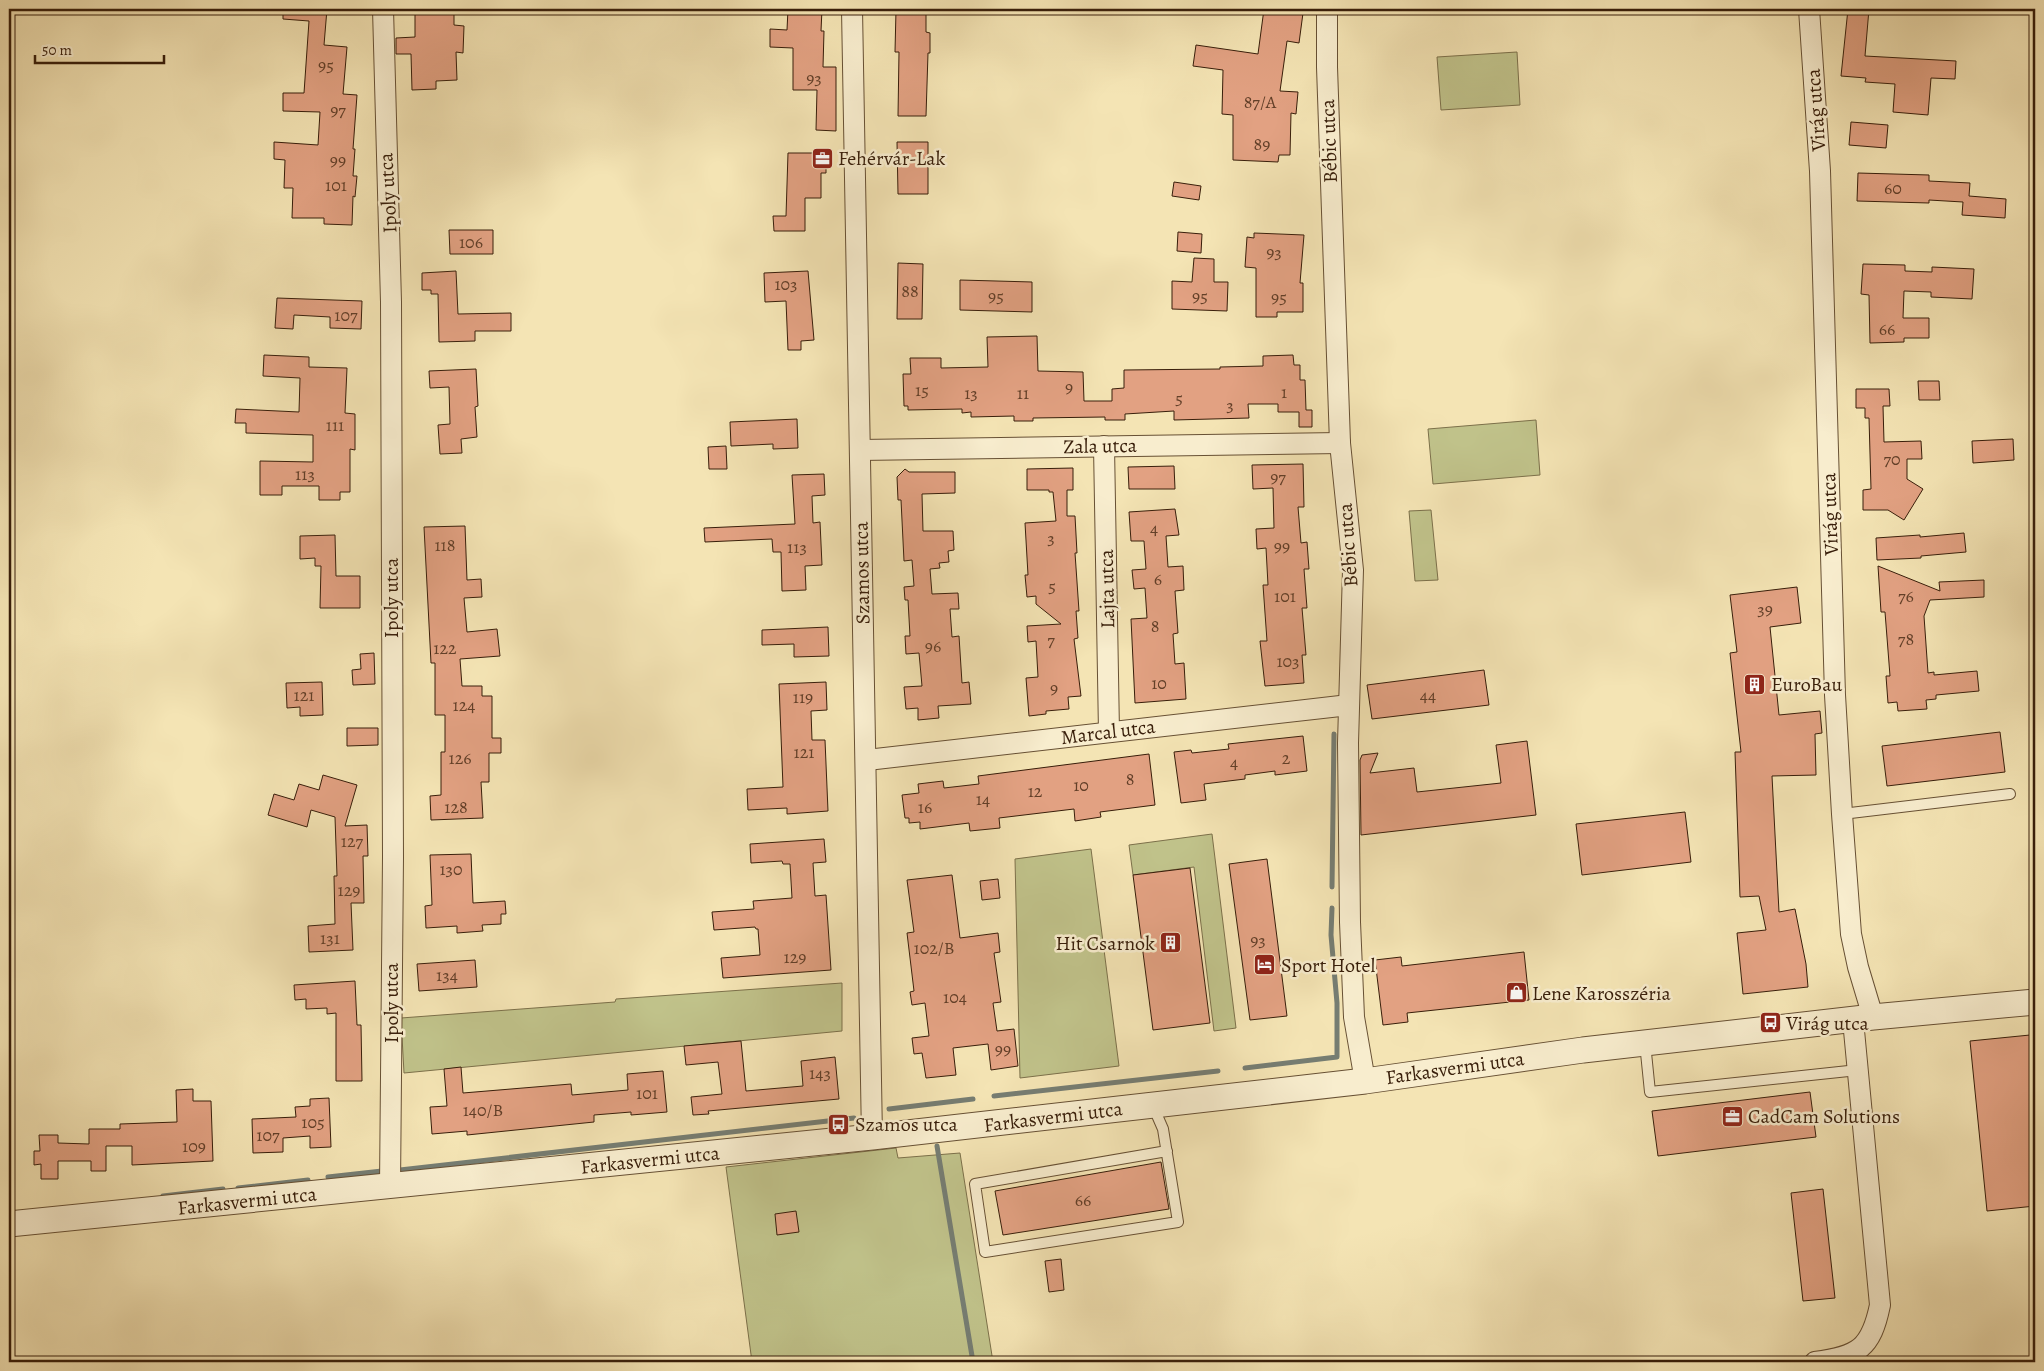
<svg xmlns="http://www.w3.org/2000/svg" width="2044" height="1371" font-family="Alegreya,serif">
<rect width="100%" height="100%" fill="#f4e4b4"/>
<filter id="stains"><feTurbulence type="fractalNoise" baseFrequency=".004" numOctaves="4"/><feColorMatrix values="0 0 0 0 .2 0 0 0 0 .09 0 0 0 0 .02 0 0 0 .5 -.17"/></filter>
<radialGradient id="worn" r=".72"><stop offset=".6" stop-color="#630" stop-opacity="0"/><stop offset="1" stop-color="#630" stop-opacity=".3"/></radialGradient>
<g fill="#c0c28a" stroke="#7c704a">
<polygon points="1517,52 1520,105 1441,110 1437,57"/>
<polygon points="1536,420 1540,475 1433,484 1428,429"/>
<polygon points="1431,510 1438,580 1415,581 1409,511"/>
<polygon points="1212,834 1236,1028 1214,1031 1194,867 1133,875 1129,845"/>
<polygon points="1091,849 1119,1066 1020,1078 1015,859"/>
<polygon points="842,983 842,1031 404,1073 401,1018 615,1002 616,999"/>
<polygon points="896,1148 898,1158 960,1153 993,1362 752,1362 726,1167"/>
</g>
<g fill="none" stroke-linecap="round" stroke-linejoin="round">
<g stroke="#767d72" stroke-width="5">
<polyline points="1332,887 1334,734"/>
<polyline points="1245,1068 1337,1057 1337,1003 1331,935 1332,908"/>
<polyline points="994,1096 1218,1071"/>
<polyline points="889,1109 973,1099"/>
<polyline points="937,1146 973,1362"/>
<polyline points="400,1170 854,1118"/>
<polyline points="328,1177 382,1171"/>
<polyline points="238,1188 308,1180"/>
<polyline points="163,1196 223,1189"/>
</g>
</g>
<g fill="#e2a182" stroke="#381e0a">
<polygon points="283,9 327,9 324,45 347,47 343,94 357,95 353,149 355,149 353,176 357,176 355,197 353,196 352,225 324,224 324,218 292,218 293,188 284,188 285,160 274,159 274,142 318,145 320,112 283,111 283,93 304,93 309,21 283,19"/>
<polygon points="415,9 454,9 454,25 464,26 463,53 456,52 457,80 436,81 436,89 412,90 411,54 396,54 396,38 415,37"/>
<polygon points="788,9 822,9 821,31 824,31 823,67 836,67 836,131 816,130 817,90 793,90 793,48 770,47 770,29 787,30"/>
<polygon points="1264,9 1303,13 1299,43 1287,41 1280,91 1298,92 1296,114 1291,113 1290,155 1279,155 1278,162 1233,160 1233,115 1222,114 1223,70 1193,66 1196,45 1258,54"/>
<polygon points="1848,9 1869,9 1865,56 1956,61 1955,79 1931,78 1928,115 1893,112 1895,84 1865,82 1866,78 1841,76"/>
<polygon points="896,10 926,11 926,32 930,33 930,53 928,53 926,116 898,116 899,52 895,52"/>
<polygon points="1851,122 1888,125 1886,148 1849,145"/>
<polygon points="897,142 928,142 928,194 898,194"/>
<polygon points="788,153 826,153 826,173 821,173 821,198 805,198 805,231 774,231 773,216 786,216"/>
<polygon points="1858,173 1929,175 1929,181 1970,183 1969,196 2006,199 2005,218 1962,215 1963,202 1929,200 1929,203 1857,201"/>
<polygon points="1174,182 1201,186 1199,200 1172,196"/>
<polygon points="449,230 493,230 493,254 450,254"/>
<polygon points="1178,232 1202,234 1201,253 1177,251"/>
<polygon points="1254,233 1304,235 1300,283 1303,283 1303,312 1277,312 1277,317 1256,317 1256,268 1245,267 1247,237 1254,238"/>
<polygon points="1194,258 1214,259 1214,282 1228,282 1227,311 1172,309 1172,281 1192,282"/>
<polygon points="898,263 923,264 922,319 897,319"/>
<polygon points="1863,264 1905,265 1905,271 1932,272 1932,267 1974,269 1972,299 1931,297 1931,292 1904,291 1903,318 1929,318 1929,338 1904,338 1904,342 1870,343 1869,295 1861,294"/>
<polygon points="456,271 458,314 511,313 511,331 475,331 475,341 439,342 438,294 431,294 431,290 422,290 422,273"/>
<polygon points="808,271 814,340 801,341 801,350 788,350 786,301 765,302 764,273"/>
<polygon points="960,280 1032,282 1032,312 960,310"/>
<polygon points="277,298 362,301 361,329 330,328 330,317 294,315 293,329 275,328"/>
<polygon points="1037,336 1038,371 1083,372 1084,401 1112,401 1112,389 1124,388 1124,370 1220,369 1220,367 1263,366 1263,356 1293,355 1294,365 1300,365 1300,380 1305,380 1306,410 1312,410 1312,427 1299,427 1299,412 1278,412 1278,404 1248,404 1249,418 1174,420 1174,411 1125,414 1125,420 1105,420 1105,417 1033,418 1033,421 1014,421 1014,416 971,417 971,412 962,413 962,409 908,410 908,406 904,406 903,374 911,374 910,358 941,358 941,368 988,367 987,337"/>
<polygon points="264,355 309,357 309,367 347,368 345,413 355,414 355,450 350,449 350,492 340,492 340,500 319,500 319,486 282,486 282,495 260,495 260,461 313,462 313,435 246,433 246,423 235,423 236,409 299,412 300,378 263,376"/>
<polygon points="476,369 478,406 475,407 477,437 461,439 462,453 440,454 438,425 450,424 449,387 430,388 429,371"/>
<polygon points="1918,381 1939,381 1940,400 1919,400"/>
<polygon points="1856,389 1889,389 1890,406 1883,406 1884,442 1921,441 1922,459 1907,459 1907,479 1923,489 1904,520 1888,510 1863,510 1863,490 1871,489 1869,418 1865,418 1865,408 1856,408"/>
<polygon points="797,419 798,448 773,449 773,444 731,446 730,422"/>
<polygon points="2013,439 2014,460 1973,463 1972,441"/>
<polygon points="726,446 727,469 709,469 708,447"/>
<polygon points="1303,464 1304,507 1298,507 1301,543 1307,542 1309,569 1304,569 1307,608 1302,608 1306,655 1302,655 1304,683 1265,686 1260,641 1267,641 1263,585 1268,585 1266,548 1257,549 1256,529 1274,528 1273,488 1253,489 1252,465"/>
<polygon points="1174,466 1175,489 1129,489 1128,467"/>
<polygon points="1073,468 1073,490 1067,490 1067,516 1075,516 1077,553 1075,553 1079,611 1076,611 1078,638 1074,639 1081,696 1068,697 1069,709 1046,711 1046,714 1029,716 1026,678 1038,677 1036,641 1028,642 1027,626 1061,624 1036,604 1036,596 1027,597 1025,575 1028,575 1025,523 1056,521 1053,492 1049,492 1049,490 1027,490 1027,469"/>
<polygon points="905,469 909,472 955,472 955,493 922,494 923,531 953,531 954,550 948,551 949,562 939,563 940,568 930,569 932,594 958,593 959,609 950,609 952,637 959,636 962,683 969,682 971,704 938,706 939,718 918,720 918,708 906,709 904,687 922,686 919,653 906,654 905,636 910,636 908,600 905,600 904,587 914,586 912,560 904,561 901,500 898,500 897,477"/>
<polygon points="824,474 825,495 812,496 813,523 820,522 822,565 805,566 806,590 782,591 781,552 773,552 772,539 705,542 704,528 795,524 792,475"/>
<polygon points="1175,509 1179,535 1166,536 1168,567 1183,566 1184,590 1175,591 1178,633 1173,634 1175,664 1184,663 1186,699 1135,703 1131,619 1147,618 1145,588 1134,589 1132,570 1146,569 1144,541 1131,541 1129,512"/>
<polygon points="465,526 467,580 481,579 482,597 464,598 467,632 497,629 500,656 460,659 462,686 482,686 482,696 492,696 492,738 501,738 501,753 489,753 489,782 481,782 483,818 431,820 430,796 441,795 441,752 445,752 445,715 435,715 435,663 431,663 424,527"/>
<polygon points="1964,533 1966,552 1921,556 1921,558 1877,560 1876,538 1920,535 1920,537"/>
<polygon points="335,535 336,576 360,576 360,608 320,608 321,566 315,566 315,558 300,559 300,536"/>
<polygon points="1878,566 1940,591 1939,582 1984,580 1984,597 1930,600 1924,616 1928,673 1934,672 1934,675 1977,671 1979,691 1936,695 1936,699 1926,700 1927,709 1898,711 1897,702 1888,703 1886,676 1890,676 1885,612 1881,612"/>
<polygon points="1797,587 1801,623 1770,627 1779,715 1820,711 1822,733 1815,734 1816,775 1772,776 1779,912 1795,909 1806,964 1808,987 1743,994 1737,933 1766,930 1759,896 1740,897 1735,752 1741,752 1730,653 1737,652 1730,595"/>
<polygon points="828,627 829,656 794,657 794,644 762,645 762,630"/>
<polygon points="374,653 375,684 353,685 352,670 361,669 360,654"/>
<polygon points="1484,670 1489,705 1372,719 1367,685"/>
<polygon points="322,682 323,715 300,716 300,707 287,708 286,683"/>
<polygon points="826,682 827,710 811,711 812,740 825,740 828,811 787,814 787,808 748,810 747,789 783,787 779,684"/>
<polygon points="347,728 378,728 378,745 347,746"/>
<polygon points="2000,732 2005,772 1887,786 1882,746"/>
<polygon points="1303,736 1307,771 1275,775 1275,771 1245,775 1245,779 1204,784 1206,800 1181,803 1174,752 1191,750 1192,753 1229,749 1228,744"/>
<polygon points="1527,741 1536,815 1361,835 1360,760 1362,755 1378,753 1370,773 1414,768 1417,792 1501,783 1496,745"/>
<polygon points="1149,754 1155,805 1100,812 1101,817 1075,821 1074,809 999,818 1000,828 970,831 969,823 920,829 920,822 909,823 909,818 905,818 902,795 919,793 918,784 943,781 944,788 979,784 978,776"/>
<polygon points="323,775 357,785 345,826 367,825 368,856 363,856 364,903 351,903 353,950 309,952 308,926 335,924 334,876 337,876 335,817 311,810 307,827 268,815 274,794 294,800 299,784 319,790"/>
<polygon points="1685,812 1691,862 1582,875 1576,824"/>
<polygon points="824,839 826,862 813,863 815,896 826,895 831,970 723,978 721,958 760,955 758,929 756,929 755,927 714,930 712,912 754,909 753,901 792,898 790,864 783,864 782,861 751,863 750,844"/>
<polygon points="471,854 473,903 505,901 506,914 501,914 501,924 482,925 483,931 457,933 457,926 426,928 425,906 432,905 430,855"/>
<polygon points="1267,859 1287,1016 1250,1020 1229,864"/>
<polygon points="1190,868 1210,1023 1153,1030 1133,875"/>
<polygon points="952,875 960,938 998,933 1000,952 994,953 1001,1002 993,1003 997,1031 1014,1029 1018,1066 991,1070 988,1044 953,1048 956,1075 926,1078 922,1053 914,1054 912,1038 929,1036 925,1003 912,1005 910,992 914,991 907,933 914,932 907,880"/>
<polygon points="998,879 1000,898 982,900 980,881"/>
<polygon points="1524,952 1529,1000 1407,1013 1408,1022 1383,1025 1375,960 1401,957 1402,966"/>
<polygon points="475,960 477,987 419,991 417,964"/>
<polygon points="355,981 357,1025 361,1025 362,1081 336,1081 336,1013 327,1014 327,1008 306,1009 306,999 295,1000 294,985"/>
<polygon points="2030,1035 2030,1038 2035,1037 2035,1206 1987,1211 1970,1041"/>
<polygon points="741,1041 746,1091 803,1086 801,1061 835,1057 839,1099 708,1111 709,1114 693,1115 691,1097 722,1094 718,1062 686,1065 684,1046"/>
<polygon points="461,1067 463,1093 571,1084 572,1095 628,1090 627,1074 663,1071 667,1112 631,1115 631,1112 594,1115 594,1122 467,1135 467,1131 432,1134 430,1107 447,1106 444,1069"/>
<polygon points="193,1089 193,1101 211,1101 213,1161 132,1165 132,1146 106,1146 106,1171 91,1171 91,1161 58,1161 58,1179 41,1179 41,1164 34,1165 34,1151 40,1151 39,1135 58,1135 58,1143 89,1144 89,1129 120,1129 120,1124 177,1122 176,1090"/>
<polygon points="1810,1092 1816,1137 1658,1156 1652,1111"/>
<polygon points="329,1098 331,1147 310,1148 310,1136 283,1138 283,1152 253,1153 252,1119 296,1117 295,1107 310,1106 310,1099"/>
<polygon points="1161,1162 1169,1209 1003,1235 995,1191"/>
<polygon points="1823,1189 1835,1298 1803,1301 1791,1193"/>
<polygon points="796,1211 799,1232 777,1235 775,1214"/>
<polygon points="1061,1259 1064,1290 1049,1292 1045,1261"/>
</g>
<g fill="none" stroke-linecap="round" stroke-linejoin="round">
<defs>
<g id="service">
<polyline points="1842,814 2010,794"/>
<polyline points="1645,1043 1650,1092 1858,1070"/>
<polyline points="1153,1106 1163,1129 1178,1222 985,1252 975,1184 1167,1151"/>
</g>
<g id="minor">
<polyline points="383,9 391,302 393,857 390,1187"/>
<polyline points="852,9 872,1137"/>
<polyline points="1327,9 1327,67 1340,443 1353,570 1348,743 1350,922 1354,1017 1365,1081"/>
<polyline points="1809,9 1820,171 1835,695 1842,814 1851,934 1858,967 1873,1017"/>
<polyline points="1104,446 1109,732"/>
<polyline points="860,450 1340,443"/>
<polyline points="867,760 1349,705"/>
<path d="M1815 1362C1858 1356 1871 1349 1880 1305L1853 1020"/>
</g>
<polyline id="tertiary" points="9,1224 872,1137 1365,1081 1583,1050 1873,1017 2035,1002"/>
</defs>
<use href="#service" stroke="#675034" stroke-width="12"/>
<use href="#minor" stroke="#675034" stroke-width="22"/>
<use href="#tertiary" stroke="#675034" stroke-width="27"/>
<use href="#service" stroke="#f8edce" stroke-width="10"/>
<use href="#minor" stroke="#f8edce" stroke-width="20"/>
<use href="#tertiary" stroke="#f8edce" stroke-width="25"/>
</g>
<defs>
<symbol id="office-square" viewBox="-11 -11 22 22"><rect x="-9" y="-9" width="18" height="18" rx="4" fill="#8f2418" stroke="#f8edce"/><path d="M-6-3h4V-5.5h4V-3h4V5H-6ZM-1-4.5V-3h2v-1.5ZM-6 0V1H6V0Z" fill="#fff"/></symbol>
<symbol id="building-square" viewBox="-11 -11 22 22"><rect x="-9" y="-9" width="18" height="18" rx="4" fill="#8f2418" stroke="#f8edce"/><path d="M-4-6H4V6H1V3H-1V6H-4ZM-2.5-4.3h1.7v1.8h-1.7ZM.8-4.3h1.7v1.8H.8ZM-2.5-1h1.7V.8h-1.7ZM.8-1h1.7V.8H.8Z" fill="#fff"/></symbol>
<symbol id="hotel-square" viewBox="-11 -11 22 22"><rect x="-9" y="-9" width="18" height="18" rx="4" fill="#8f2418" stroke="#f8edce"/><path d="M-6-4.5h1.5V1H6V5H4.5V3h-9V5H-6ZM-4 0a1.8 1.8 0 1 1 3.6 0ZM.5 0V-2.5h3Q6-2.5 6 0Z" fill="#fff"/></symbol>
<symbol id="shop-square" viewBox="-11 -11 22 22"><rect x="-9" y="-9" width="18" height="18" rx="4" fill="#8f2418" stroke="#f8edce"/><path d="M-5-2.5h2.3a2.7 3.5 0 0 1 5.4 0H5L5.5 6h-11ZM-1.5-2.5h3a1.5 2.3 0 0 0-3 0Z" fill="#fff"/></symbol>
<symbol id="bus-square" viewBox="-11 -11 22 22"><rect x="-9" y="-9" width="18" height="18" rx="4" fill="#8f2418" stroke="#f8edce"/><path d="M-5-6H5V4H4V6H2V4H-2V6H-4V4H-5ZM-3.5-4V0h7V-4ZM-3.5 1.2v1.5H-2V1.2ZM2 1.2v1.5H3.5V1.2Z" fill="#fff"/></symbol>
</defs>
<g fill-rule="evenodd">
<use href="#office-square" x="810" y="146" width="25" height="25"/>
<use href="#building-square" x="1742" y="672" width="25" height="25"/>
<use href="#building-square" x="1158" y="930" width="25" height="25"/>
<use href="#hotel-square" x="1252" y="952" width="25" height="25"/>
<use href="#shop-square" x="1504" y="980" width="25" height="25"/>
<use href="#bus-square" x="1758" y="1010" width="25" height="25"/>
<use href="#office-square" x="1720" y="1104" width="25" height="25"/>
<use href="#bus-square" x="826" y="1112" width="25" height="25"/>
</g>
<g text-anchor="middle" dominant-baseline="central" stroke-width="5" stroke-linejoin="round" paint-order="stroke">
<g font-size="18" fill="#623f28">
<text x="326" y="65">95</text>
<text x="814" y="78">93</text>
<text x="1260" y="102">87/A</text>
<text x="338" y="110">97</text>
<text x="1262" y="144">89</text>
<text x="338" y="160">99</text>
<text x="336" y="185">101</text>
<text x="1893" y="188">60</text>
<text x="471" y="242">106</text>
<text x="1274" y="252">93</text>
<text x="786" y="284">103</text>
<text x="910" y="291">88</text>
<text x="996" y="296">95</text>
<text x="1200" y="296">95</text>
<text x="1279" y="297">95</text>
<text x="346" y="315">107</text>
<text x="1887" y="329">66</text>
<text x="1069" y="387">9</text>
<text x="922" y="390">15</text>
<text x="1284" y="392">1</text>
<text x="971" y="393">13</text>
<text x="1023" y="393">11</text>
<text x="1179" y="398">5</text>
<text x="1230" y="405">3</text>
<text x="335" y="425">111</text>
<text x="1892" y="459">70</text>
<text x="305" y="474">113</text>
<text x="1278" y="477">97</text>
<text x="1154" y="528">4</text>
<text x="1051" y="538">3</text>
<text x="445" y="545">118</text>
<text x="1282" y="546">99</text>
<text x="797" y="547">113</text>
<text x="1158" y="579">6</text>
<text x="1052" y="586">5</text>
<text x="1285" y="596">101</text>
<text x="1906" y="596">76</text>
<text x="1765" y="609">39</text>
<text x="1155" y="626">8</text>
<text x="1906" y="639">78</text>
<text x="1051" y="640">7</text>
<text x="933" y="646">96</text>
<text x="445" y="648">122</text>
<text x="1288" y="661">103</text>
<text x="1159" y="683">10</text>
<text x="1054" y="688">9</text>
<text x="304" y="695">121</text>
<text x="1428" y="695">44</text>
<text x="803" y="697">119</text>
<text x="464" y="705">124</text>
<text x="804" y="752">121</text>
<text x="460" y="758">126</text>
<text x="1286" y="758">2</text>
<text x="1234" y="762">4</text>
<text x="1130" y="779">8</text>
<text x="1081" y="785">10</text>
<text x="1035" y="791">12</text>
<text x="983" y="799">14</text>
<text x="456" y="807">128</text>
<text x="925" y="807">16</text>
<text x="352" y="841">127</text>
<text x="451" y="869">130</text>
<text x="349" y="890">129</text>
<text x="330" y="938">131</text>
<text x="1258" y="940">93</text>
<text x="934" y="948">102/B</text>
<text x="795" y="957">129</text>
<text x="447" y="975">134</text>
<text x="955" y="997">104</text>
<text x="1003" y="1049">99</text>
<text x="820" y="1073">143</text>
<text x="647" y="1093">101</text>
<text x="483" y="1110">140/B</text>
<text x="313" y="1122">105</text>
<text x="268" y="1135">107</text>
<text x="194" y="1146">109</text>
<text x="1083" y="1200">66</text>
</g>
<g font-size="20" fill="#381e0a" stroke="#f8edce">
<text transform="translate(1816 110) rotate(-94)">Virág utca</text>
<text transform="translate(1329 141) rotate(-92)">Bébic utca</text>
<text transform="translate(388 193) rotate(-93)">Ipoly utca</text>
<text transform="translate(1100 446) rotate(-1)">Zala utca</text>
<text transform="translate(1830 514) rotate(-92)">Virág utca</text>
<text transform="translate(1348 545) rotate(-94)">Bébic utca</text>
<text transform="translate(862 573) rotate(-91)">Szamos utca</text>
<text transform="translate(1107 589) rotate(-91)">Lajta utca</text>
<text transform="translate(391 598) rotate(-90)">Ipoly utca</text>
<text transform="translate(1108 732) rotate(-7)">Marcal utca</text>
<text transform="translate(391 1003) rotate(-90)">Ipoly utca</text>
<text transform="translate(1455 1068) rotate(-8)">Farkasvermi utca</text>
<text transform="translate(1053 1117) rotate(-7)">Farkasvermi utca</text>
<text transform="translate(650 1160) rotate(-6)">Farkasvermi utca</text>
<text transform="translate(247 1201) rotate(-6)">Farkasvermi utca</text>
</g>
<g font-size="20" fill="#381e0a" stroke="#f8edce" text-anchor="start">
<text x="838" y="158">Fehérvár-Lak</text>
<text x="1771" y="684">EuroBau</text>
<text x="1155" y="943" text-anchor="end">Hit Csarnok</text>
<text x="1281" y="965">Sport Hotel</text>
<text x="1532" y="993">Lene Karosszéria</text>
<text x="1786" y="1023">Virág utca</text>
<text x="1748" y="1116">CadCam Solutions</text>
<text x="855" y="1124">Szamos utca</text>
</g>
</g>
<rect width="2044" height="1371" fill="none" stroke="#f4e4b4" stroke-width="30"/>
<rect x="10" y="10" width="2024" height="1351" fill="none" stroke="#381e0a" stroke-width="2.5"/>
<rect x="15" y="15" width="2014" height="1341" fill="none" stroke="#381e0a"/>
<path d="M35 55v8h129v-8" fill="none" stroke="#381e0a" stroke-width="2.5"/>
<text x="42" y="55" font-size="15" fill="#381e0a" stroke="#f8edce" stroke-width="4" paint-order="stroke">50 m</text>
<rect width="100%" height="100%" filter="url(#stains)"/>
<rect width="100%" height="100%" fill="url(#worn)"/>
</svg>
